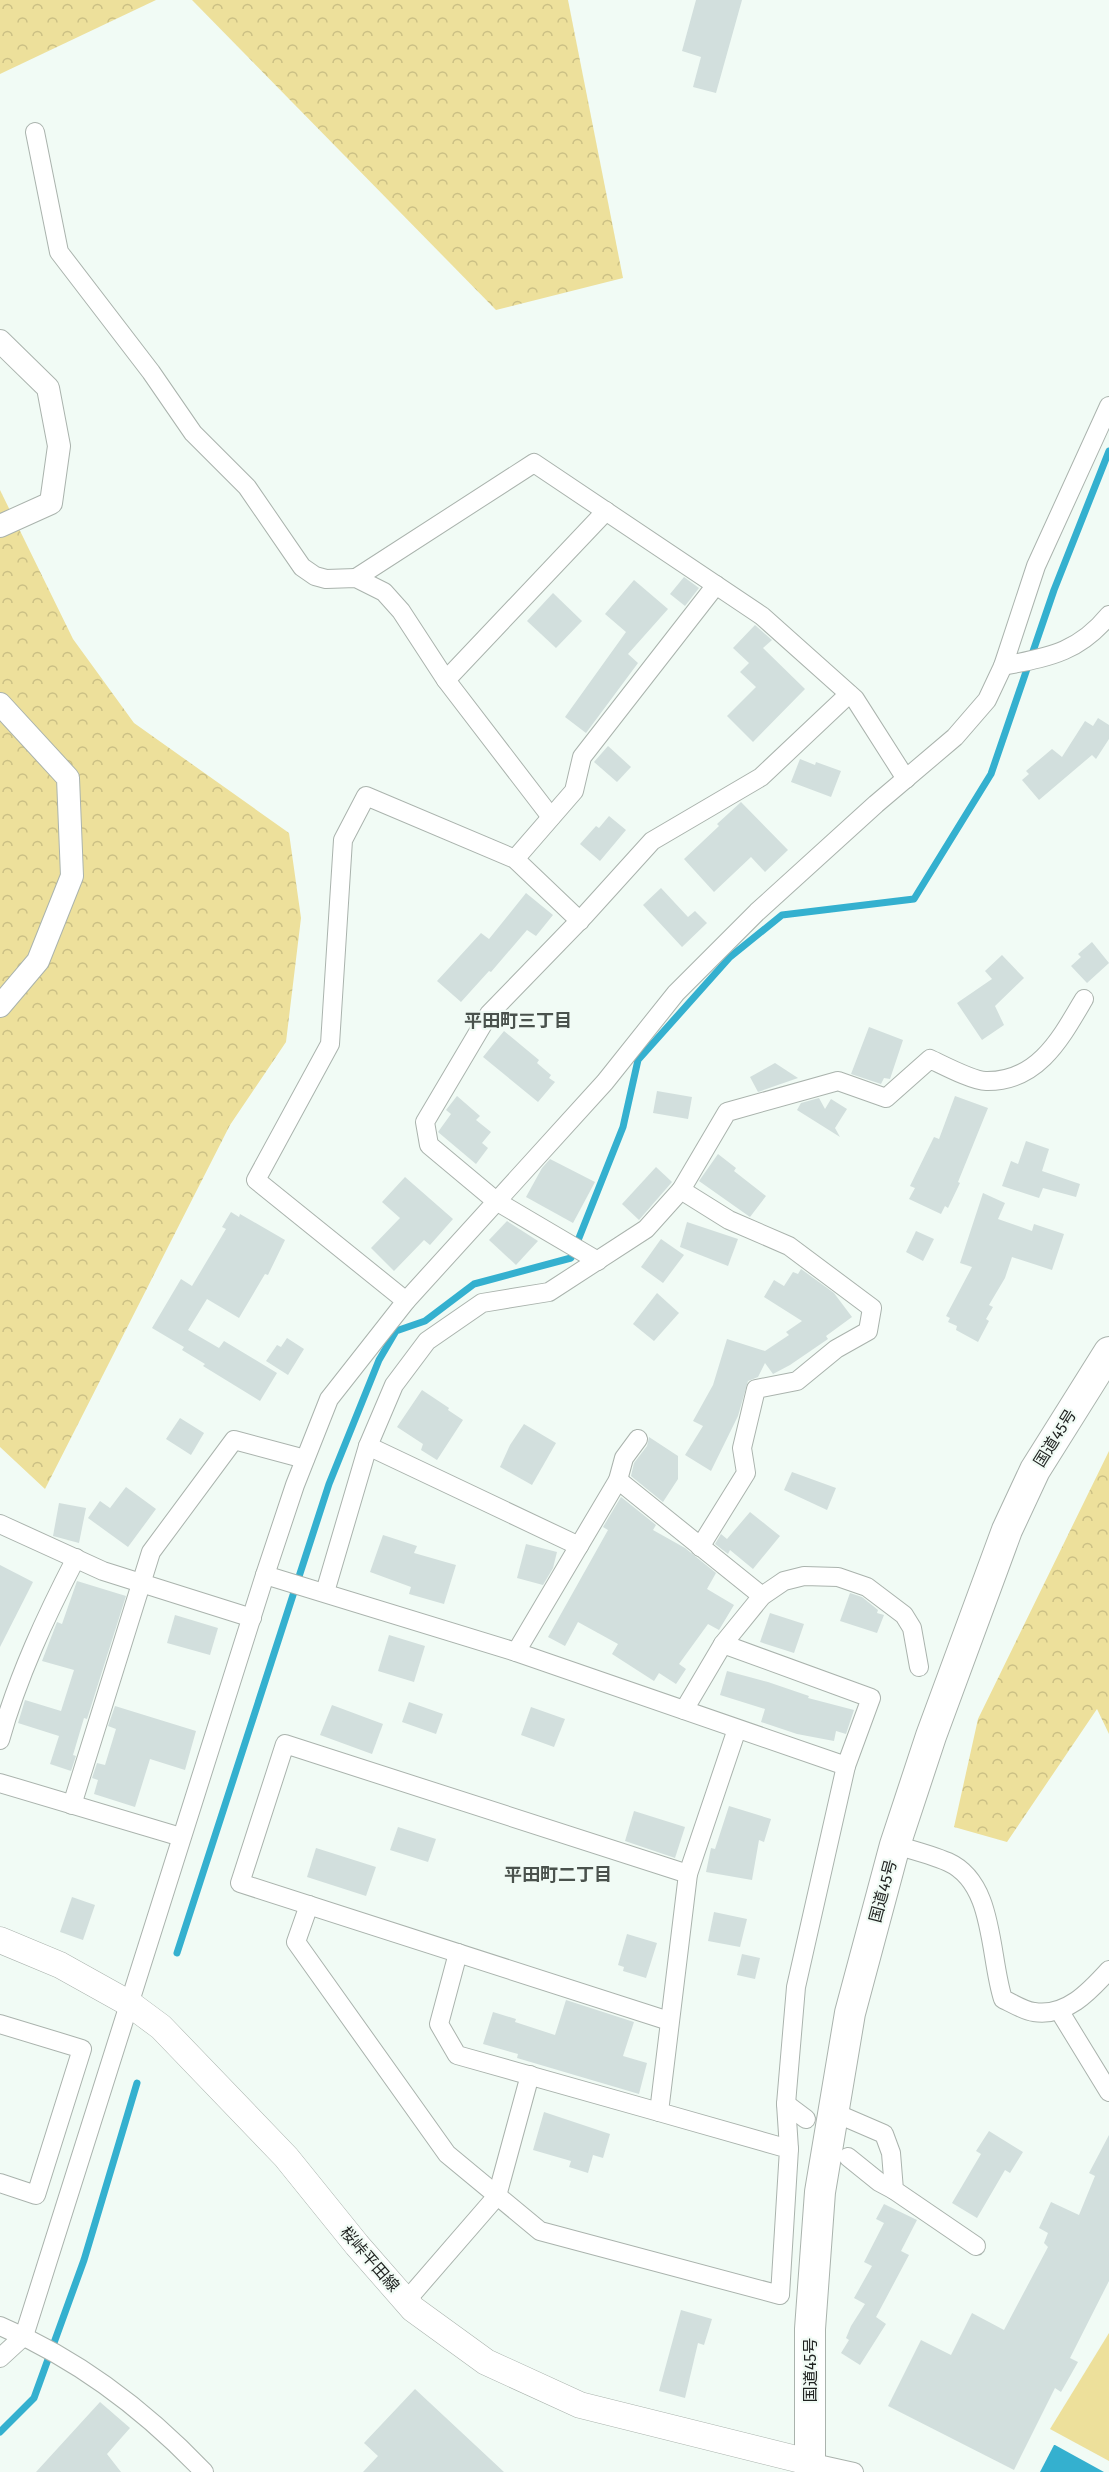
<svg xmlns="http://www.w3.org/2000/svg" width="1109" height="2472" font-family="'Fira Sans','Noto Sans JP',sans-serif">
<defs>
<pattern id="forest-crowns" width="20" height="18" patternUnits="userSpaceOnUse" patternTransform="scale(1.5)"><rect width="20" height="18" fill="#ede09b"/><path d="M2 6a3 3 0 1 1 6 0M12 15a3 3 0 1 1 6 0" fill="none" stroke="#cbc085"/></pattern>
</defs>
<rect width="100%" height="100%" fill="#f1fbf5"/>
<g fill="url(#forest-crowns)">
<polygon points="0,0 156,0 0,74"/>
<polygon points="192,0 568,0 623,278 496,310"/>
<polygon points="0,490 73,639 134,723 289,833 301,918 286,1042 230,1125 45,1489 0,1447"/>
<polygon points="1109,1451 1109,1734 1097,1709 1007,1842 954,1827 978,1719"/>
</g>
<polygon fill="#ede09b" points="1109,2333 1109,2461 1050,2429"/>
<polygon fill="#34b0cf" points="1054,2445 1055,2445 1104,2472 1040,2472"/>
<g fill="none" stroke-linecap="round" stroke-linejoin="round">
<g stroke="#34b0cf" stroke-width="7">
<polyline points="177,1953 329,1484 379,1360 396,1331 425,1321 474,1284 571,1258 623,1127 638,1060 730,957 782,915 914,899 991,774 1054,590 1109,451"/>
<polyline points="0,2432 34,2398 84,2260 137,2083"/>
</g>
</g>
<g fill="#d2dfdd">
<polygon points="696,0 742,0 716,93 693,87 701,57 682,51"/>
<polygon points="684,577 699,588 685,606 670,594"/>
<polygon points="634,580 668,609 628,654 638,663 586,733 565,717 626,632 605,614"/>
<polygon points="553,593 582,621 556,648 527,621"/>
<polygon points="755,625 772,640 763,648 805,689 753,742 727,716 756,687 740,672 749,663 733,648"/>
<polygon points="1098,718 1109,725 1109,739 1096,759 1092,755 1039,800 1022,780 1029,774 1026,771 1052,749 1062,757 1085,721 1093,726"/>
<polygon points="608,746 631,767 617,782 594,762"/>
<polygon points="800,759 815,765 816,762 841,771 831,797 791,782"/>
<polygon points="741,802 788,850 765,872 751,857 714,892 684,859 719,826 717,824"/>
<polygon points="609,816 626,830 600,861 580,844 596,826 599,828"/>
<polygon points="661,888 688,917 695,911 707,923 682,947 643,905"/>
<polygon points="526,893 553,915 536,936 527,930 491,972 489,971 461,1002 437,981 481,933 489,939"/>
<polygon points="1092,942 1109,963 1087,983 1071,966 1081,957 1078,954"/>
<polygon points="1002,955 1024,978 995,1006 1004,1025 982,1040 957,1003 992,979 985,971"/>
<polygon points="869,1027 903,1040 890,1079 884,1078 881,1084 851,1074"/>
<polygon points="504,1031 539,1060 537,1063 551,1075 549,1078 555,1082 538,1102 483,1057"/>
<polygon points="775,1063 798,1078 758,1092 750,1077"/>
<polygon points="657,1091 692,1097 688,1119 653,1113"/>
<polygon points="457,1096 480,1116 476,1120 491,1132 482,1143 488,1148 476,1164 438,1132 451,1114 446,1110"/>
<polygon points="955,1096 988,1108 958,1182 960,1183 948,1208 945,1206 941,1214 909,1199 915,1188 910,1186 934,1137 939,1139"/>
<polygon points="819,1098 825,1109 831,1099 847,1109 835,1128 840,1137 797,1110 801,1103"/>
<polygon points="1026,1141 1049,1149 1042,1171 1080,1184 1076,1197 1043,1188 1039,1198 1002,1186 1011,1161 1018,1164"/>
<polygon points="718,1154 736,1168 734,1171 766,1196 750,1217 699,1181"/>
<polygon points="550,1159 595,1182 573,1223 526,1197 542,1168"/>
<polygon points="656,1167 672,1182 639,1220 622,1204"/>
<polygon points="405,1177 453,1219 430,1245 424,1240 394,1271 371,1248 400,1218 382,1202"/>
<polygon points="983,1193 1005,1203 998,1219 1032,1231 1034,1224 1064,1234 1052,1270 1012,1257 1005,1278 989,1305 993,1307 986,1319 989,1321 978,1342 956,1330 957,1326 948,1322 950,1318 946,1316 972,1267 960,1263"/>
<polygon points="231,1212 239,1217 240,1214 285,1240 268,1275 265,1274 239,1318 207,1299 188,1330 219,1348 224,1341 277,1373 260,1401 203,1366 205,1364 182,1350 184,1347 152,1328 181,1279 192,1286 226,1229 222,1227"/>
<polygon points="507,1221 538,1241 516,1265 489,1240"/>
<polygon points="687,1222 738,1239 728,1266 680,1247"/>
<polygon points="916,1231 934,1239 923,1261 906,1252"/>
<polygon points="661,1239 684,1255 663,1283 641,1267"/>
<polygon points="801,1269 834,1293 852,1317 826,1336 828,1339 790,1365 773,1374 765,1363 758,1377 748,1381 738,1416 711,1471 685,1455 703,1426 693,1421 713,1385 727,1339 765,1351 789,1335 786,1332 802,1321 764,1297 774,1280 784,1286 793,1272 798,1274"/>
<polygon points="657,1293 679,1313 654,1341 633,1324"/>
<polygon points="287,1338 304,1349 288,1375 266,1361 277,1345 281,1347"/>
<polygon points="422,1390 449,1408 448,1410 463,1420 437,1460 421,1450 423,1444 397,1427"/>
<polygon points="180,1418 204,1433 191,1455 166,1439"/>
<polygon points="524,1424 556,1443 532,1485 500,1467 510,1445"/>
<polygon points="649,1437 678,1456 678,1479 663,1502 631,1476 634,1463 647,1446"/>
<polygon points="792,1472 836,1488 827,1510 784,1490"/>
<polygon points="126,1487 156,1509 128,1547 88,1518 100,1501 110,1508"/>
<polygon points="621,1497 656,1525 653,1530 685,1548 716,1573 707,1589 734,1605 719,1630 708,1624 679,1664 686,1669 676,1684 659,1673 654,1681 612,1654 618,1644 578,1622 565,1646 548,1637 608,1530 603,1527"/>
<polygon points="59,1503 86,1508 79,1543 53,1536"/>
<polygon points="750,1512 780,1536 753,1569 730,1550 728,1554 715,1544 721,1534 727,1539"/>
<polygon points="383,1535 417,1546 414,1553 456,1565 444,1604 409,1594 411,1587 370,1572"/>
<polygon points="526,1544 557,1552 553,1568 543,1585 517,1578"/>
<polygon points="0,1565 33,1582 0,1647"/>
<polygon points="77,1581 126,1596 87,1719 84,1718 73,1755 76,1756 71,1771 50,1764 59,1736 18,1723 25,1700 61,1711 74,1670 42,1661 57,1622 62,1624"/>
<polygon points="850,1593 862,1597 878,1610 877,1613 884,1615 877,1633 840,1621"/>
<polygon points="770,1613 804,1624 794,1653 760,1642"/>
<polygon points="175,1615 218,1628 210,1655 167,1643"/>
<polygon points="389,1635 425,1646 414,1682 378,1671"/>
<polygon points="727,1671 768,1682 809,1696 808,1698 854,1710 846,1734 836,1731 834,1741 797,1734 761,1722 765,1709 720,1695"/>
<polygon points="409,1702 443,1714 436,1734 402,1722"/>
<polygon points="332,1705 383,1724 372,1754 320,1735"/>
<polygon points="115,1706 196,1731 185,1770 150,1759 135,1807 94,1794 98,1780 92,1778 97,1763 105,1765 116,1729 108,1726"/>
<polygon points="531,1707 565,1719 554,1747 521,1735"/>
<polygon points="729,1806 771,1819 764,1842 759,1840 752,1880 706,1872 711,1848 715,1849"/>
<polygon points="634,1811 685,1827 675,1858 625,1841"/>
<polygon points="398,1827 436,1839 428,1862 390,1850"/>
<polygon points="316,1848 376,1867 366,1896 307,1877"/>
<polygon points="72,1897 95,1905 83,1940 60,1932"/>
<polygon points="714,1912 747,1919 740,1947 708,1941"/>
<polygon points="627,1934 657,1943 646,1978 623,1971 624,1967 618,1965"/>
<polygon points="742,1954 760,1958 755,1979 737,1975"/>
<polygon points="566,2000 634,2022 623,2056 647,2063 639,2094 517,2058 518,2054 483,2044 493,2012 516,2019 515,2022 555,2035"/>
<polygon points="544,2112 610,2134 603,2158 593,2155 588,2173 569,2167 571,2161 533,2150"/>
<polygon points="989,2131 1023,2152 1010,2173 1005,2170 977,2218 952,2203 981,2154 976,2151"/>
<polygon points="1109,2135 1109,2281 1070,2358 1078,2362 1061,2392 1055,2388 1014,2470 888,2406 921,2340 951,2355 972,2313 1004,2330 1048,2247 1044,2243 1048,2233 1039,2228 1051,2202 1079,2215 1095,2176 1089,2173"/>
<polygon points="884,2204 917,2220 901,2251 909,2255 876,2317 886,2324 860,2365 841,2353 849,2340 846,2338 851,2326 865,2304 854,2298 872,2266 864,2262 884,2223 876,2219"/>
<polygon points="681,2310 712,2319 704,2345 698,2343 685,2398 659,2391"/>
<polygon points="415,2389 504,2472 363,2472 378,2456 364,2443"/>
<polygon points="100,2402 130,2428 107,2454 121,2472 36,2472"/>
</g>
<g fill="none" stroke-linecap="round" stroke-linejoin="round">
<defs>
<g id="minor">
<polyline points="35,132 59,252 151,372 193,433 247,487 302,567 315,576 326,579 356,578 384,592 401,611 446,680 551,817"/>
<polyline points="356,578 534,463 762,616 855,699 906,779"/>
<path d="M1003 666C1048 657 1078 653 1109 615"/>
<polyline points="446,680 606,511"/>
<polyline points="515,859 574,791 582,757 716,585"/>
<path d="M681 1190 727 1112 838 1081 886 1098 930 1059C943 1065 973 1081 986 1081 1038 1082 1061 1038 1084 999"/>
<polyline points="598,1261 496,1201 429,1145 425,1122 489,1014 585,915 652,841 761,777 849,694"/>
<polyline points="406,1301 256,1180 330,1044 343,840 366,796 515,859 580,921"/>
<polyline points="368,1446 579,1546"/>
<polyline points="618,1480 762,1596"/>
<polyline points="0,1524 103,1571 252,1618"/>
<polyline points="265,1575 516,1652 846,1766"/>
<polyline points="325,1592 368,1446 394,1385 427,1341 482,1303 549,1292 646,1229 681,1190 729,1220 789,1246 872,1308 868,1331 836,1349 797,1381 756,1389 742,1448 746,1473 700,1547"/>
<polyline points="723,1644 871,1698 846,1766 796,1987 786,2104 789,2149"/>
<polyline points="516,1652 618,1480 624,1458 638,1439"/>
<polyline points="684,1710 723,1644 762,1596 784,1581 804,1576 838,1577 867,1587 904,1615 912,1628 919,1667"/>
<path d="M0 1740C18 1676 46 1616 76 1558"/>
<polyline points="0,1783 181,1837"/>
<polyline points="72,1805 151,1552 234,1440 305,1459"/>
<path d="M895 1845C913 1850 932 1855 948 1862 995 1883 989 1956 1003 1999 1012 2003 1024 2011 1034 2012 1066 2017 1089 1992 1109 1970"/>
<polyline points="309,1905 296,1942 447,2154 540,2231 780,2295 789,2149 659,2112 688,1874 737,1729"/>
<polyline points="458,1953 439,2024 457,2055 659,2112"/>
<polyline points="1060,2012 1109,2092"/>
<polyline points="669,2021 240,1883 285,1744 688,1874"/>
<polyline points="0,2024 82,2049 36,2195 0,2183"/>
<polyline points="786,2104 806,2119"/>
<polyline points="833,2112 884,2134 891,2153 894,2190 976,2246"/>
<polyline points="848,2157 879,2182 894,2190"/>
<polyline points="406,2301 497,2196 530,2075"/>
<path d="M0 2326C78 2359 146 2411 204 2472"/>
<polyline points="0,2358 24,2336 265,1575 295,1485 329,1399 406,1301 605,1082 676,993 757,912 876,804 955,737 987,700 1003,666 1036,566 1109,406"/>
<polyline points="809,2462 854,2472"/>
</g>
<g id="tertiary">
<polyline points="0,341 48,388 59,446 51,503 0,526"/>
<polyline points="0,704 68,778 72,876 38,961 0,1006"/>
</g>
<polyline id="secondary" points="0,1940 60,1965 130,2004 161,2027 286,2157 357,2245 413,2309 486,2362 580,2405 809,2462"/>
<polyline id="trunk" points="810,2472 810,2329 820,2192 850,2013 895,1845 931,1736 1007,1530 1035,1470 1109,1352"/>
</defs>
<use href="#minor" stroke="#aab3ad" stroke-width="20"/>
<use href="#tertiary" stroke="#aab3ad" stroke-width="24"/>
<use href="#secondary" stroke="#aab3ad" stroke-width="27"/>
<use href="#trunk" stroke="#aab3ad" stroke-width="32"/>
<use href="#minor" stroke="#fff" stroke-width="18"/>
<use href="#tertiary" stroke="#fff" stroke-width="22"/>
<use href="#secondary" stroke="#fff" stroke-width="26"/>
<use href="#trunk" stroke="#fff" stroke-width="30"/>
</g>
<g text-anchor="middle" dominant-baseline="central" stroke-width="4.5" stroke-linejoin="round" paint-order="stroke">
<g font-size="16" fill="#1e211f" stroke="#f1fbf5">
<text transform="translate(1055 1438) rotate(-58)">国道45号</text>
<text transform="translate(883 1891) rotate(-75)">国道45号</text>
<text transform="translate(370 2259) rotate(49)">桜峠平田線</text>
<text transform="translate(810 2370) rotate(-90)">国道45号</text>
</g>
<g font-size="18" font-weight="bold" fill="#4a524d" stroke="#f1fbf5">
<text x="518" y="1021">平田町三丁目</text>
<text x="558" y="1875">平田町二丁目</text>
</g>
</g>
</svg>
